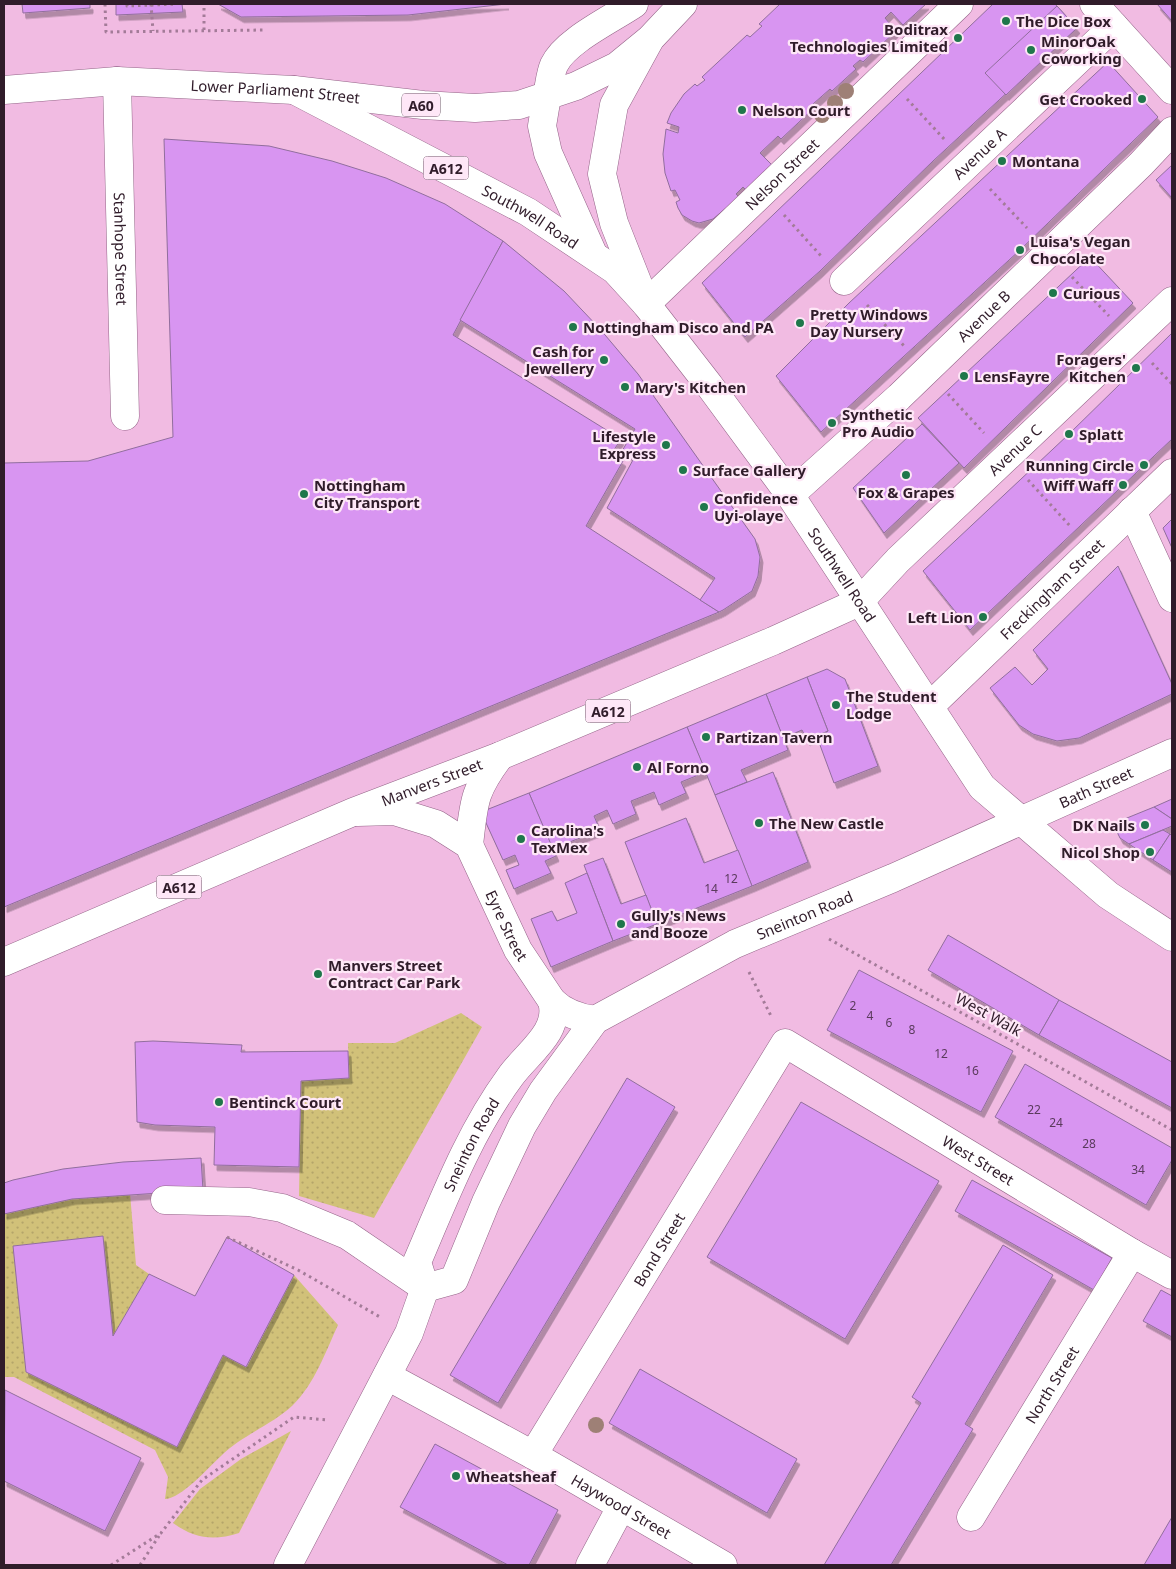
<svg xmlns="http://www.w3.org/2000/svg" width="1176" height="1569" font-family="'Noto Sans',sans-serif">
<defs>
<pattern id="grass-dots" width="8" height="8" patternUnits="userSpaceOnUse" patternTransform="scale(1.25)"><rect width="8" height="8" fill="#d1c179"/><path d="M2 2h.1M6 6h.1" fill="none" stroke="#b4a569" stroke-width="1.8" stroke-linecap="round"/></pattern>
<filter id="shadow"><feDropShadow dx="3" dy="5.5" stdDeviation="0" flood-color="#0004"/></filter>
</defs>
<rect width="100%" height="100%" fill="#f1bbe2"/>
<g fill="url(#grass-dots)">
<polygon points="461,1013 482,1027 374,1218 299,1196 301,1081 349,1078 348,1043 395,1043"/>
<path d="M130 1193 136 1265 149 1274 113 1336 103 1236 14 1246 26 1372 177 1447 223 1355 247 1367 294 1275 338 1325C325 1353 315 1383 293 1405 272 1425 242 1435 221 1456 209 1467 181 1499 165 1499L168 1477 155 1450 14 1377H4V1214L72 1199Z"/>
<path d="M291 1431 239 1533C214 1541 195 1539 173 1523L200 1489 241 1459Z"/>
</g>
<g fill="#d895f1" stroke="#916e9d" filter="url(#shadow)">
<polygon points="22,4 90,4 90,8 23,13"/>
<polygon points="116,4 182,4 183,12 116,15"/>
<polygon points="218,4 506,4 408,15 241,17"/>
<polygon points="780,4 926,4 903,25 891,12 885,18 896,31 863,62 860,60 853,66 856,69 832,91 830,89 813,104 815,107 781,139 778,136 760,153 772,165 746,190 743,187 736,194 739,197 713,219 699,223 692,221 682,215 678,208 676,202 680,200 675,190 671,191 665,173 663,154 666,129 678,133 679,127 667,123 671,113 684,94 695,84 697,86 705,80 702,77 747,35 750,37 762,26 759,24"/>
<polygon points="1055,4 1077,28 933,161 820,271 745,337 702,283 993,4"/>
<polygon points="1157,4 1172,4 1172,21"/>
<polygon points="1057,6 1077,28 1006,95 985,73"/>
<polygon points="1108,62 1158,117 1020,250 821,432 776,376 849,303"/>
<polygon points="164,139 269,146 332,161 386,178 445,204 503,241 453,335 621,439 612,453 623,461 586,526 719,612 4,907 4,463 88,461 173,437"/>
<polygon points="1172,165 1172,198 1156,180"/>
<polygon points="503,241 564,291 600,329 638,374 755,539 760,557 758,576 752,591 723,610 719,612 700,600 715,578 607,508 634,458 622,451 635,429 460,320"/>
<polygon points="1090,257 1133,303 964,468 918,418"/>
<polygon points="1172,333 1172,439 970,630 923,571 1069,434"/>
<polygon points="922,424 959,463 884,533 853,488"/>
<polygon points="1172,519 1172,548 1163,528"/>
<polygon points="1118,566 1172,684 1172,694 1079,738 1057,741 1033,734 1019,725 990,688 1015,667 1032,685 1048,669 1033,650"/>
<polygon points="827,669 845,679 878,766 834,783 817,737 828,731 807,677"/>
<polygon points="807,677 828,731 807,740 802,730 783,738 766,694"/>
<polygon points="766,694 788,750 741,770 747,782 715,795 687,727"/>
<polygon points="687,727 706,772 681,782 686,793 659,805 654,792 631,801 636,814 613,824 607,810 594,816 600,830 552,849 529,793"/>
<polygon points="773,772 808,862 752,886 715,795"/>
<polygon points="529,793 556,856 545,861 551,873 514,889 506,870 519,865 515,855 503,860 481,812"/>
<polygon points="1172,799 1172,819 1154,807"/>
<polygon points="1154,807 1172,819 1172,826 1129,844 1120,838 1117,832 1118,825 1122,820"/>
<polygon points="686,818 704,863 738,850 752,886 657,924 625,842"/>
<polygon points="1163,830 1170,834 1153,860 1129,844"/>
<polygon points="1170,834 1172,836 1172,872 1153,860"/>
<polygon points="603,858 621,904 646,895 657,924 613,941 584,865"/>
<polygon points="587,873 613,941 551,967 531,919 552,911 557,921 577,913 565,883"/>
<polygon points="948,935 1059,1000 1039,1035 928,970"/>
<polygon points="859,970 1013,1051 981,1112 827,1030"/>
<polygon points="1059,1000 1172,1062 1172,1108 1039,1035"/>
<polygon points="153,1041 242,1045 241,1052 348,1051 349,1078 301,1081 299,1167 214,1165 215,1127 155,1125 137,1122 135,1042"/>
<polygon points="1025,1064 1172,1148 1172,1160 1146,1205 995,1117"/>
<polygon points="627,1078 675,1107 498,1403 450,1375"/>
<polygon points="801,1102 939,1181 845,1339 707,1257"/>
<polygon points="201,1158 203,1190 72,1199 4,1214 4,1183 13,1180 63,1169 123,1162"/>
<polygon points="972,1180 1112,1258 1094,1290 955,1211"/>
<polygon points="103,1236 113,1336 149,1274 195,1296 227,1237 294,1275 246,1367 223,1355 177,1447 26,1372 13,1246"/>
<polygon points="1003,1245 1053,1275 965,1424 973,1429 891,1565 824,1565 921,1403 912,1397"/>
<polygon points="1161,1290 1172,1296 1172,1337 1143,1321"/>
<polygon points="640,1369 797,1459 767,1513 609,1423"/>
<polygon points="5,1390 141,1458 105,1531 4,1481"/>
<polygon points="435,1444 558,1510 529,1565 508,1565 400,1507"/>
<polygon points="1172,1517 1172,1565 1144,1565"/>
</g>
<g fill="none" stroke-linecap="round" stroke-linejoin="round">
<defs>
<g id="minor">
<polyline points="1094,4 1172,90"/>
<path id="s1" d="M117 81 125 416"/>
<path id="s2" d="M844 281 1114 26"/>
<path id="s3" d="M646 304 959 4"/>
<path id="s4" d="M790 495 899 397 1141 164 1172 131"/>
<polyline points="1132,511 1172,598"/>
<path id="s5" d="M859 602 898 560 1172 301"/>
<path id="s6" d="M930 706 1172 473"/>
<path id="s7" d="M357 812 394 811 436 824 469 845 518 950 552 1001C564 1013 579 1018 595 1020"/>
<path d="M469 845C474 802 473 792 500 756"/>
<polyline points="165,1200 249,1202 282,1208 347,1235 425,1288"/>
<path id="s8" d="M425 1288 454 1280 486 1202 522 1126 543 1091 595 1020 735 944 893 878 1172 753"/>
<path id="s9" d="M387 1376 533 1455 723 1565"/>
<path id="s10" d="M533 1455 785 1043 1132 1253 1172 1275"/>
<path id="s11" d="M971 1517 1132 1253"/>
<path id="s12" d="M288 1565 409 1333 425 1288 417 1262C444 1199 469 1133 510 1077 527 1053 561 1032 552 1001"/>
<polyline points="590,1565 621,1507"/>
</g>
<g id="major">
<path id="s13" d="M294 90 528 212 615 270 646 304 709 385 790 495 982 787 1108 895 1172 937"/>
<polyline points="547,96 542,126 548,153 593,254"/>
<polyline points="640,289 614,223 602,174 614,105 649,41"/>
<path id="s14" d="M4 962 353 812 500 756 773 641 859 602"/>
</g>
<g id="highway">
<path id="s15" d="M4 90 117 81 294 90 423 105 475 108 519 105 576 86 617 66 650 39 683 4"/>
<path d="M547 96C549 87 550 74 554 65 565 41 612 19 634 4"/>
</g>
</defs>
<use href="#minor" stroke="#946488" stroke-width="29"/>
<use href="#major" stroke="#946488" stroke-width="29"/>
<use href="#highway" stroke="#946488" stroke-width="29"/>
<g stroke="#a37b98" stroke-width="3" stroke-dasharray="2.5 4" stroke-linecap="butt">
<polyline points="105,4 106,32 264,30"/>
<polyline points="127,4 127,6 177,4"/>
<polyline points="151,4 153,31"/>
<polyline points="204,30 204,4"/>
<polyline points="907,99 945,140"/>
<polyline points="990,189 1027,228"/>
<polyline points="784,215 822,257"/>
<polyline points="1072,277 1109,316"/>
<polyline points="867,305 905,347"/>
<polyline points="1152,363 1172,384"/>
<polyline points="948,394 984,433"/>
<polyline points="1028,480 1071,527"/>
<polyline points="829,939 1172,1130"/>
<polyline points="749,972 771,1016"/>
<polyline points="227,1237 298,1270 380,1317"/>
<polyline points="111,1565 161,1533 202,1480 294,1417 328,1420"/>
<polyline points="140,1565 159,1536"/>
</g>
<use href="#minor" stroke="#fff" stroke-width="28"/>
<use href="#major" stroke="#fff" stroke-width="28"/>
<use href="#highway" stroke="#fff" stroke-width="28"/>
</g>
<g fill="#9e8076">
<circle cx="846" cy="91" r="8"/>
<circle cx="835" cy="103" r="8"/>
<circle cx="822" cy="115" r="8"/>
<circle cx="596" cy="1425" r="8"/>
</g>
<g fill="#1f774b" stroke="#fee7f7" stroke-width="2">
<circle cx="1006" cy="21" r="5"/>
<circle cx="958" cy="38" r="5"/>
<circle cx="1031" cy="50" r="5"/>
<circle cx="1142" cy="99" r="5"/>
<circle cx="742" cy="110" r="5"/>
<circle cx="1002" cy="161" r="5"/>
<circle cx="1020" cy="250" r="5"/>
<circle cx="1053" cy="293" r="5"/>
<circle cx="800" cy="323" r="5"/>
<circle cx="573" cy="327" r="5"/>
<circle cx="604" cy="360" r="5"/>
<circle cx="1136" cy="368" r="5"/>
<circle cx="964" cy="376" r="5"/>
<circle cx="625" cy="387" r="5"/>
<circle cx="832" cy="423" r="5"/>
<circle cx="1069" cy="434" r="5"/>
<circle cx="666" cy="445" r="5"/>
<circle cx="1144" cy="465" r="5"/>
<circle cx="683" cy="470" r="5"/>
<circle cx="906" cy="475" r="5"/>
<circle cx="1123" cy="485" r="5"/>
<circle cx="304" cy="494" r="5"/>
<circle cx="704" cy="507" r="5"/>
<circle cx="983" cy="617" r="5"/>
<circle cx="836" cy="705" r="5"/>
<circle cx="706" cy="737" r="5"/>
<circle cx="637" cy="767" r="5"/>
<circle cx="759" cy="823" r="5"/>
<circle cx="1145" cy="825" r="5"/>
<circle cx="521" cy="839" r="5"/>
<circle cx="1150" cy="852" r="5"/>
<circle cx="621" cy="924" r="5"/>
<circle cx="318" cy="974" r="5"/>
<circle cx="219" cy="1102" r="5"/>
<circle cx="456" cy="1476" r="5"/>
</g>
<g text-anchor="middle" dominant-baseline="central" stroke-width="4.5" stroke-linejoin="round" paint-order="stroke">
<g font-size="12" fill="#5a3a5c">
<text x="731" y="878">12</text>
<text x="711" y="888">14</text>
<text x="853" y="1005">2</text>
<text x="870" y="1015">4</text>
<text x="889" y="1022">6</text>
<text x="912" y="1029">8</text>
<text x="941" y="1053">12</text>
<text x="972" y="1070">16</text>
<text x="1034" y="1109">22</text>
<text x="1056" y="1122">24</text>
<text x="1089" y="1143">28</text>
<text x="1138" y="1169">34</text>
</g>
<g fill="#fee7f7" stroke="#6e5968" stroke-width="1">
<rect x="402" y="93.5" width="38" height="23" rx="4"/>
<rect x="423.5" y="156.5" width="45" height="23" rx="4"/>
<rect x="585.5" y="699.5" width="45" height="23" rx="4"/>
<rect x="156.5" y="875.5" width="45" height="23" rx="4"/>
</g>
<g font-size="14" font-weight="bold" fill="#301c2a">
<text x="421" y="105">A60</text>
<text x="446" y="168">A612</text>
<text x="608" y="711">A612</text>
<text x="179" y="887">A612</text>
</g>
<g font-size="15" font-weight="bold" fill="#301c2a" stroke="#fee7f7" text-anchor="start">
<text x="1016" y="21">The Dice Box</text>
<text x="948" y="29" text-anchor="end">Boditrax<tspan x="948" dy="17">Technologies Limited</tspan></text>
<text x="1041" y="41">MinorOak<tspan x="1041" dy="17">Coworking</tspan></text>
<text x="1132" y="99" text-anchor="end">Get Crooked</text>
<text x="752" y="110">Nelson Court</text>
<text x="1012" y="161">Montana</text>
<text x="1030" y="241">Luisa's Vegan<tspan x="1030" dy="17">Chocolate</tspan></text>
<text x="1063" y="293">Curious</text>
<text x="810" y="314">Pretty Windows<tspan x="810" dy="17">Day Nursery</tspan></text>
<text x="583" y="327">Nottingham Disco and PA</text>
<text x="594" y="351" text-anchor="end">Cash for<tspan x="594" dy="17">Jewellery</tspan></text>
<text x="1126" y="359" text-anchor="end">Foragers'<tspan x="1126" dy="17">Kitchen</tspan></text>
<text x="974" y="376">LensFayre</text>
<text x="635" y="387">Mary's Kitchen</text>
<text x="842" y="414">Synthetic<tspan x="842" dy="17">Pro Audio</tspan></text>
<text x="1079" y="434">Splatt</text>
<text x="656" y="436" text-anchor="end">Lifestyle<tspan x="656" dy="17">Express</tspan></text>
<text x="1134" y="465" text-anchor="end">Running Circle</text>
<text x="693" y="470">Surface Gallery</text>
<text x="314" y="485">Nottingham<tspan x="314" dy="17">City Transport</tspan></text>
<text x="1113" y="485" text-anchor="end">Wiff Waff</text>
<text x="906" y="492" text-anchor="middle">Fox &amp; Grapes</text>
<text x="714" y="498">Confidence<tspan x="714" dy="17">Uyi-olaye</tspan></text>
<text x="973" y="617" text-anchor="end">Left Lion</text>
<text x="846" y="696">The Student<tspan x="846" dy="17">Lodge</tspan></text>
<text x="716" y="737">Partizan Tavern</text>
<text x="647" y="767">Al Forno</text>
<text x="769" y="823">The New Castle</text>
<text x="1135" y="825" text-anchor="end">DK Nails</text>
<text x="531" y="830">Carolina's<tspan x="531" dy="17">TexMex</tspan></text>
<text x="1140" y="852" text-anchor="end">Nicol Shop</text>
<text x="631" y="915">Gully's News<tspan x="631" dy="17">and Booze</tspan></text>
<text x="328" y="965">Manvers Street<tspan x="328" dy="17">Contract Car Park</tspan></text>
<text x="229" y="1102">Bentinck Court</text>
<text x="466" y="1476">Wheatsheaf</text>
</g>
<g font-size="15" fill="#301c2a" stroke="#fee7f7">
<text stroke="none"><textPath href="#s15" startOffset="272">Lower Parliament Street</textPath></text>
<text stroke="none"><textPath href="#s2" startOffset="186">Avenue A</textPath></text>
<text stroke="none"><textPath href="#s3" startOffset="188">Nelson Street</textPath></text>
<text stroke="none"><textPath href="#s13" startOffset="268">Southwell Road</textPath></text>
<text stroke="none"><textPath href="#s1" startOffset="168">Stanhope Street</textPath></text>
<text stroke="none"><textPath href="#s4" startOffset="264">Avenue B</textPath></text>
<text stroke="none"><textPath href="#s5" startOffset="218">Avenue C</textPath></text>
<text stroke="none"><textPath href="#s13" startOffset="749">Southwell Road</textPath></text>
<text stroke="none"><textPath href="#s6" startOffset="169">Freckingham Street</textPath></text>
<text stroke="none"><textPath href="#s14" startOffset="464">Manvers Street</textPath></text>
<text stroke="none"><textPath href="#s8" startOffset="880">Bath Street</textPath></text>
<text stroke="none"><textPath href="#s8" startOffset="562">Sneinton Road</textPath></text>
<text stroke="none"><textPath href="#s7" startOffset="209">Eyre Street</textPath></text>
<text transform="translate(989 1014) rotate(29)">West Walk</text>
<text stroke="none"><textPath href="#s12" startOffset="466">Sneinton Road</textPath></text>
<text stroke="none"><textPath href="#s10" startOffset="709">West Street</textPath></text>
<text stroke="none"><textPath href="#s10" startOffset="241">Bond Street</textPath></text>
<text stroke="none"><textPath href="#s11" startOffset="155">North Street</textPath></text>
<text stroke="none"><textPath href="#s9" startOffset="268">Haywood Street</textPath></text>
</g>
</g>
<rect width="1176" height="1569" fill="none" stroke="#301c2a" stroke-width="10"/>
</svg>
